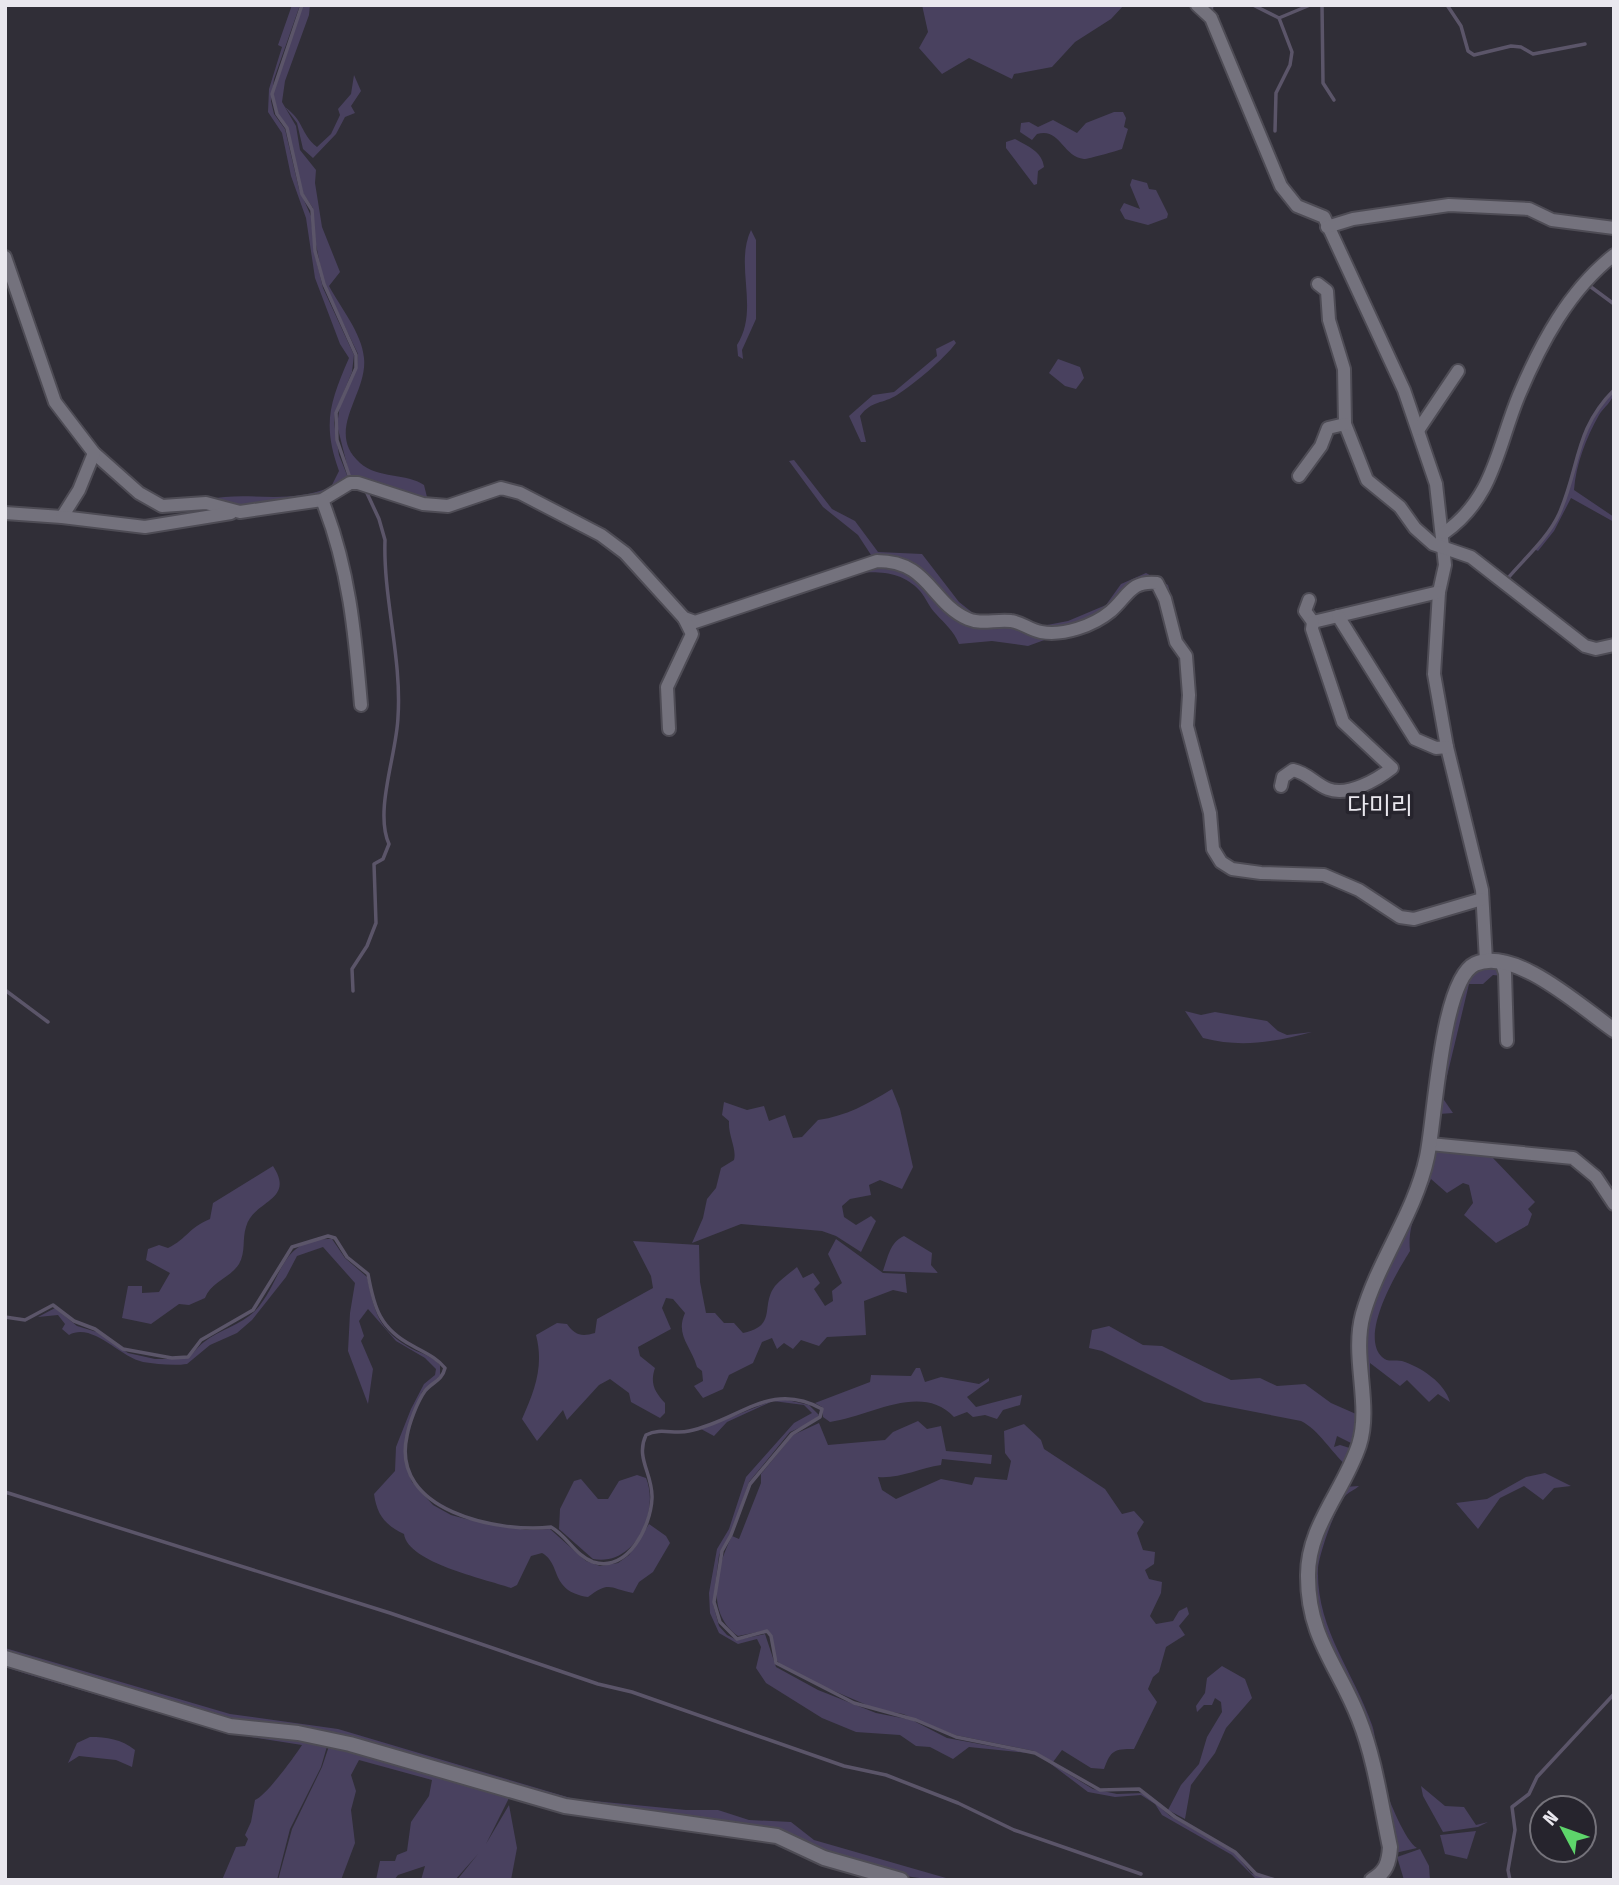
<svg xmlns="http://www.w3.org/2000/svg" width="1619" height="1885" font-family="'Fira Sans Condensed','Noto Sans KR',sans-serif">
<rect width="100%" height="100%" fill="#302e37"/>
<g fill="#49415f">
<path d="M292 5H300L274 79 271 101 274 114 285 129 299 189 311 216 314 251 323 288 354 355 352 372 335 413 334 423 339 455 349 480 330 494 275 504 233 506 207 500C247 490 286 506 331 487L339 471C322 424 330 402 349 358L340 344 315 278 306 218 291 176 282 133 268 112 269 89 282 47 278 45Z"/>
<path d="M303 5H310L309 15 285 81 282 102 296 126 300 150 316 170 315 183 322 227 340 272 329 286C340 307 362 333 364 358 368 394 324 431 360 463 378 479 407 473 424 485L427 497 433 501 351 481 337 425 340 405 357 368 358 354 324 283 315 240 313 208 303 193 287 127 278 113 273 94Z"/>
<polygon points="922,5 1124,5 1111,19 1075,42 1052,67 1014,74 1012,79 969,58 942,74 919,48 928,32"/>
<path d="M354 75 361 91 351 106 355 113 345 117 336 134 313 158 303 149 297 123 285 107C305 122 300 133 317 147L331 134 340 115 338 109 351 94Z"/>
<path d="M1114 112H1123L1126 118 1124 127 1128 129 1122 149C1116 151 1089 159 1084 159 1062 156 1060 127 1037 134L1032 140 1020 132 1021 123 1029 122 1038 127 1053 120 1077 133 1086 123Z"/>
<path d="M1015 139C1027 146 1042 151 1044 167L1038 171 1037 184 1034 185 1006 148V142Z"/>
<polygon points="1132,179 1147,183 1149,189 1156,190 1168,214 1167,218 1148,225 1125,219 1120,210 1124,203 1140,209 1130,185"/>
<path d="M751 230 756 240V319L742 350 743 359 738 356 737 345C760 309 734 266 751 230Z"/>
<path d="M954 340 956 343C944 359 914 384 897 395 883 404 872 400 860 416L866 442H861L849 416 873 395 894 392 937 356 936 349Z"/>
<polygon points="1058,359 1080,367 1084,378 1076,389 1065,386 1049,373"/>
<path d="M1614 392C1613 401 1604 407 1599 415 1586 438 1576 464 1574 490L1614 517V522L1571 498 1554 531 1538 551 1534 549C1544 538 1554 527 1560 514 1580 469 1575 431 1614 392Z"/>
<path d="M794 460 832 509 855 521 878 552 922 554 959 602 978 617C936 598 928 548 873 558L858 535 823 507 789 461Z"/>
<path d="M864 566 903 568 951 610 1058 635 1028 646 992 641 959 644C954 631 945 624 936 614 929 607 926 598 920 591 899 567 869 572 842 574Z"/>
<path d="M1146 573 1168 585 1176 616V632L1153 579C1120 601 1084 634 1042 626L1068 621 1106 605 1121 584Z"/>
<polygon points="1496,966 1503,976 1493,975 1483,984 1469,984 1442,1097 1453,1113 1439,1114 1439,1087 1463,985 1476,972"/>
<path d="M1185 1011 1201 1015 1215 1012 1267 1021 1278 1031 1287 1035 1312 1032C1275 1042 1241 1048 1203 1038Z"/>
<path d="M892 1089 900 1109 913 1167 902 1189 880 1180 869 1185 871 1195 850 1199 842 1206 844 1217 856 1225 871 1216 876 1221 861 1252 836 1236 822 1231 741 1224 692 1243 703 1218 707 1199 716 1188 721 1168 734 1160C737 1149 728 1136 729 1121L722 1115 724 1102 747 1110 764 1106 769 1121 785 1115 793 1138 802 1137 818 1120C846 1116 868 1104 892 1089Z"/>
<path d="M1434 1150 1492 1157 1535 1202 1528 1209 1532 1214 1528 1225 1496 1243 1464 1215 1473 1203 1469 1185 1463 1183 1447 1193 1431 1179C1420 1204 1407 1224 1410 1251 1397 1272 1359 1335 1382 1357 1388 1363 1395 1359 1402 1361 1421 1367 1445 1383 1450 1402L1438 1394 1429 1402 1407 1380 1400 1386 1370 1363V1378L1364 1373 1365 1323Z"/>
<path d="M273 1166C296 1201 253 1200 246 1227 242 1239 246 1252 239 1264 230 1278 211 1282 205 1298L189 1305 179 1304 151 1324 122 1318 128 1286H142V1293L159 1292 170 1273 146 1260 148 1249 159 1245 168 1248C188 1238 188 1228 210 1219L213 1203Z"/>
<path d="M904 1236 932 1253 931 1265 938 1273 883 1271C888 1257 890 1242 904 1236Z"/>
<path d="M332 1239 345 1258 367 1277C374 1307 376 1328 407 1346 418 1353 430 1354 440 1365V1376L422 1392 404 1445 405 1463 412 1482 433 1505 451 1515 466 1519 526 1530 550 1529 586 1561 600 1566 618 1563 629 1555 649 1524 666 1536 670 1543 653 1572 639 1582 633 1593C610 1589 610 1580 588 1597 549 1591 562 1564 542 1553L531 1556 517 1585 511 1588C486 1579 408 1563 404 1534 385 1525 377 1515 374 1494L395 1471 396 1447 411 1409 424 1384 435 1375 436 1369 425 1358 396 1341 368 1309 359 1321 364 1336 361 1341 373 1369 368 1404 348 1351 350 1313 355 1283 323 1247 297 1256 286 1277 252 1320 237 1333 210 1345 187 1364C174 1366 156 1364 143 1362 119 1357 93 1322 69 1335L62 1329 65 1324 58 1315 38 1317 55 1308 77 1326 97 1332 128 1353 155 1359H184C193 1355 196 1348 204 1342 219 1330 241 1325 255 1311 283 1281 279 1237 332 1239Z"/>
<path d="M836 1239 883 1273 905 1274 907 1293 893 1290 864 1301 866 1335 827 1337 819 1346 801 1340 793 1349 784 1343 777 1349 772 1338 762 1342 753 1363 729 1375 723 1389 703 1398 694 1386 703 1381 702 1371 697 1367C691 1346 675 1335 685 1313L673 1299 666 1298 662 1308 671 1329 638 1347 640 1356 655 1368C650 1383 654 1391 665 1403V1413L660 1418 631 1402 629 1393 610 1379 599 1385 567 1420 563 1410 537 1441 522 1419C535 1390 544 1366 536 1335L557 1323 567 1324C575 1335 581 1337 595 1333L597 1319 653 1288 651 1276 633 1241 699 1245 700 1282 706 1313H715L724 1323H734L743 1333C778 1326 760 1306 775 1286 781 1279 790 1273 797 1267L803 1278 813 1273 820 1283 814 1289 825 1306 833 1301 832 1291 842 1283 828 1254Z"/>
<path d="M1109 1326 1143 1345 1162 1346 1231 1380 1260 1378 1277 1386 1305 1384 1331 1403 1356 1414 1353 1444 1337 1436 1334 1447 1340 1445 1353 1449 1347 1466C1331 1452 1319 1430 1301 1421L1204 1402 1102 1351 1089 1348 1092 1330Z"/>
<path d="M916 1368H920L925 1382 941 1377 979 1384 989 1378V1381L967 1397 976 1407 1022 1395 1020 1405 1003 1410 997 1419 985 1415 973 1417 967 1412 954 1417C921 1382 869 1417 830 1422L823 1417 822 1407 815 1403 870 1382 871 1375 911 1376Z"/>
<polygon points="779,1398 809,1405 819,1415 815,1421 790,1432 749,1482 731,1534 719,1555 713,1604 719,1626 727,1635 737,1640 765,1634 776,1667 818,1690 876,1713 912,1720 947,1738 1029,1753 969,1747 953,1759 930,1747 916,1746 900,1735 856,1732 822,1718 766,1683 756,1668 761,1647 757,1639 738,1644 719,1633 710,1613 709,1593 717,1549 729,1529 746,1477 794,1423 812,1413 804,1405 773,1401 727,1422 714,1436 701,1429"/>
<path d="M918 1421 927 1429 941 1426 946 1451 992 1455 991 1464 942 1459 941 1465C920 1468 899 1479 878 1477L882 1490 896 1499 941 1479 972 1485 975 1477 1007 1480 1011 1461 1005 1453 1004 1431 1024 1424 1041 1440 1044 1449 1105 1489 1122 1514 1134 1511 1144 1522 1137 1533 1143 1550 1155 1552 1154 1564 1145 1570 1149 1579 1162 1582 1161 1593 1150 1616 1156 1624 1173 1621 1179 1611 1187 1607 1189 1614 1179 1626 1185 1635 1166 1647 1159 1672 1153 1677 1148 1689 1157 1702 1134 1749C1114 1749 1111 1750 1104 1769L1091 1768 1062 1750 1053 1762 1034 1751 955 1735 903 1714 876 1709 799 1676 779 1663C770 1653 777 1641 768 1630L738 1636C705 1613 716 1567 732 1536L739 1539 761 1483V1474L793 1435 819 1423 828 1445 885 1440 893 1432Z"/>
<polygon points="1545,1473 1571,1486 1554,1488 1543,1500 1524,1486 1500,1498 1478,1529 1456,1503 1487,1499 1526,1477"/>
<path d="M637 1475 646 1478C660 1511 635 1567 593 1559L559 1529 560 1509 574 1481 581 1479 598 1499H608L619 1481Z"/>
<path d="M1359 1486C1355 1490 1350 1491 1346 1495 1336 1505 1319 1554 1318 1569 1316 1628 1353 1671 1372 1725 1376 1736 1375 1749 1377 1762 1380 1779 1403 1840 1417 1848L1395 1853 1367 1734 1315 1614V1544L1344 1487Z"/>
<path d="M5 1648 230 1714 338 1729 574 1799 686 1810H718L749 1820 791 1822 814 1840 953 1880C901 1880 847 1865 800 1842L566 1803 232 1720 5 1654Z"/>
<path d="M5 1661 92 1689 328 1743 321 1767 290 1829 277 1880H222L236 1847 245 1846 248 1839 245 1835 251 1822 255 1800C265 1797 295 1756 302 1745L226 1733 30 1675 5 1667Z"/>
<polygon points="1222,1666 1245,1679 1252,1698 1226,1728 1215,1753 1191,1785 1185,1819 1168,1810 1181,1785 1199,1764 1207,1737 1222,1712 1221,1702 1215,1698 1212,1705 1204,1705 1197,1712 1196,1706 1205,1693 1207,1678"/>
<path d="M90 1737C107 1737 121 1739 135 1750L132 1767 116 1760 79 1756 68 1763 77 1743Z"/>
<polygon points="330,1743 511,1794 486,1844 509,1805 517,1848 511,1880 457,1880 478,1854 455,1880 421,1880 425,1866 398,1875 394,1880 376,1880 380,1861 395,1861 397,1855 407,1851 411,1822 429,1796 432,1780 359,1760 351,1775 356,1791 351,1810 355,1843 341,1880 278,1880 292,1829 322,1767"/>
<polygon points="1047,1761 1093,1789 1117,1794 1144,1793 1170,1816 1235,1853 1251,1873 1268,1880 1256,1879 1232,1855 1162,1815 1155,1804 1141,1795 1115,1797 1088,1792"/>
<polygon points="1421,1786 1445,1806 1464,1807 1476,1825 1488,1822 1478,1827 1443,1832 1423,1796"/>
<polygon points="1476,1831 1467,1859 1445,1854 1440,1835"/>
<polygon points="1420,1849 1429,1866 1430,1880 1404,1880 1397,1857"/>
</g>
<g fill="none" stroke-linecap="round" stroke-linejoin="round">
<g stroke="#5b5569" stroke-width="3.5">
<polyline points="302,5 272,94 277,114 287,128 302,194 312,210 315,251 324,284 356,355 356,368 336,413 337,440 349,475"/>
<polyline points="1212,5 1211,11 1217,16"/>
<polyline points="1253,5 1279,18 1310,5"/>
<polyline points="1322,5 1323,83 1334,100"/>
<polyline points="1447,5 1461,26 1468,51 1474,55 1511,46 1521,47 1533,54 1585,44"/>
<polyline points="1275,131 1276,93 1290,65 1292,52 1279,18"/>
<polyline points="1590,283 1591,287 1614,304"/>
<path d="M1508 578C1525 558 1548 538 1559 514 1580 467 1574 430 1614 390"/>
<polyline points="5,990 48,1022"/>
<path d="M353 991 352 969 367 946 376 923 374 864 383 859 389 844C374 811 397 753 398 717 402 658 383 598 385 540L379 519 366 491"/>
<path d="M5 1317 25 1320 53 1305 74 1321 95 1329 123 1349 172 1358 188 1357 201 1340 253 1310 292 1247 328 1236 335 1238 347 1257 368 1274C374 1308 380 1329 413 1346 425 1353 436 1357 445 1368 442 1381 432 1382 425 1391 417 1402 409 1424 407 1436 390 1511 498 1533 551 1527 567 1536 576 1556 593 1562 628 1573 651 1526 652 1498 653 1474 635 1458 646 1435 661 1427 674 1435 689 1431 739 1421 769 1380 822 1409L820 1417 792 1434 750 1484 731 1535 722 1551 714 1602 720 1622 737 1639 767 1631 771 1636 776 1663 854 1703 916 1720 956 1737 1035 1753 1100 1790 1139 1789 1175 1817 1235 1852 1256 1874 1275 1880"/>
<polyline points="5,1492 390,1613 598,1684 632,1692 844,1766 886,1775 958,1803 1014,1830 1141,1874"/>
<polyline points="1510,1880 1508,1870 1515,1830 1512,1807 1529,1794 1537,1777 1614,1694"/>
</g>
<defs>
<g id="minor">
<polyline points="1197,5 1211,18 1281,186 1297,206 1324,217 1404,390 1436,484 1445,565 1439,592 1434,674 1447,747 1482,890 1486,961"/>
<polyline points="1327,227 1353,219 1449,205 1529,209 1552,220 1614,228"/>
<polyline points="1318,284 1327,291 1329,320 1344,369 1345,424 1367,480 1400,507 1415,528 1433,544 1471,557 1585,646 1596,649 1614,645"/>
<polyline points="1419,429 1458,371"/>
<path d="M94 453 139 493 162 506 206 503 240 512 322 500 350 483H358L423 504 448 506 501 488 520 493 601 535 625 553 684 618 695 622 877 561C929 561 930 602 968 619 982 625 996 619 1011 621 1021 622 1030 630 1041 632 1063 636 1093 626 1111 611 1128 596 1131 580 1157 583L1165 599 1176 642 1186 656 1189 695 1187 726 1210 813 1213 849 1221 862 1232 869 1261 873 1324 875 1359 890 1400 917 1414 919 1482 899"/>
<polyline points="1299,476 1321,446 1328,428 1345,424"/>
<path d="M322 500C349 567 355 633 361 705"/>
<polyline points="5,513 62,517 79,490 94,453 55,402 5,257"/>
<polyline points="62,517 145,527 231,513"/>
<path d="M1444 533C1494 498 1497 448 1519 395 1541 343 1569 290 1614 255"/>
<polyline points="1309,600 1305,611 1313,622 1439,592"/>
<polyline points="1338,616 1415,739 1436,748 1447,747"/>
<polyline points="669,729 667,687 692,634 684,618"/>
<path d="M1281 786 1283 777 1293 770C1308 773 1315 784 1328 789 1348 797 1378 779 1392 768L1343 722 1312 629 1313 622"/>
<polyline points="1501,961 1505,973 1507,1041"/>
<polyline points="1430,1144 1573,1158 1596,1177 1614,1204"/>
</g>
<g id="tertiary">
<polyline points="5,1658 230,1726 298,1733 350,1744 565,1806 777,1836 824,1858 901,1880"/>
<path d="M1372 1880C1386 1872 1389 1863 1390 1847 1381 1805 1375 1759 1359 1719 1339 1667 1308 1638 1308 1577 1307 1527 1344 1491 1359 1445 1372 1404 1351 1357 1363 1314 1379 1259 1415 1213 1427 1157 1435 1121 1441 980 1475 964 1515 946 1582 1008 1614 1030"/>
</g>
</defs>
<use href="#minor" stroke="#4e4c55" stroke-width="16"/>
<use href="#tertiary" stroke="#4e4c55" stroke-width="18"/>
<use href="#minor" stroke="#74727d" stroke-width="12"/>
<use href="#tertiary" stroke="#74727d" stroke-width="14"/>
</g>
<g text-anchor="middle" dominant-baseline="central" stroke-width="7" stroke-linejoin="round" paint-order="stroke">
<g font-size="24" fill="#e9e7ee" stroke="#26242d">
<text x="1380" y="806">다미리</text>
</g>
</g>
<rect width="1619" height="1885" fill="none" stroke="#e9e7ee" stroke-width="14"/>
<g transform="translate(1563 1829) rotate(311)"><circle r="33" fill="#26242d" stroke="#74727a" stroke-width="2"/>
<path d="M0-5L12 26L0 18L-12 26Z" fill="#5ed56b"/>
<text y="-10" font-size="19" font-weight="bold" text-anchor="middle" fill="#e9e7ee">N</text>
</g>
</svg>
